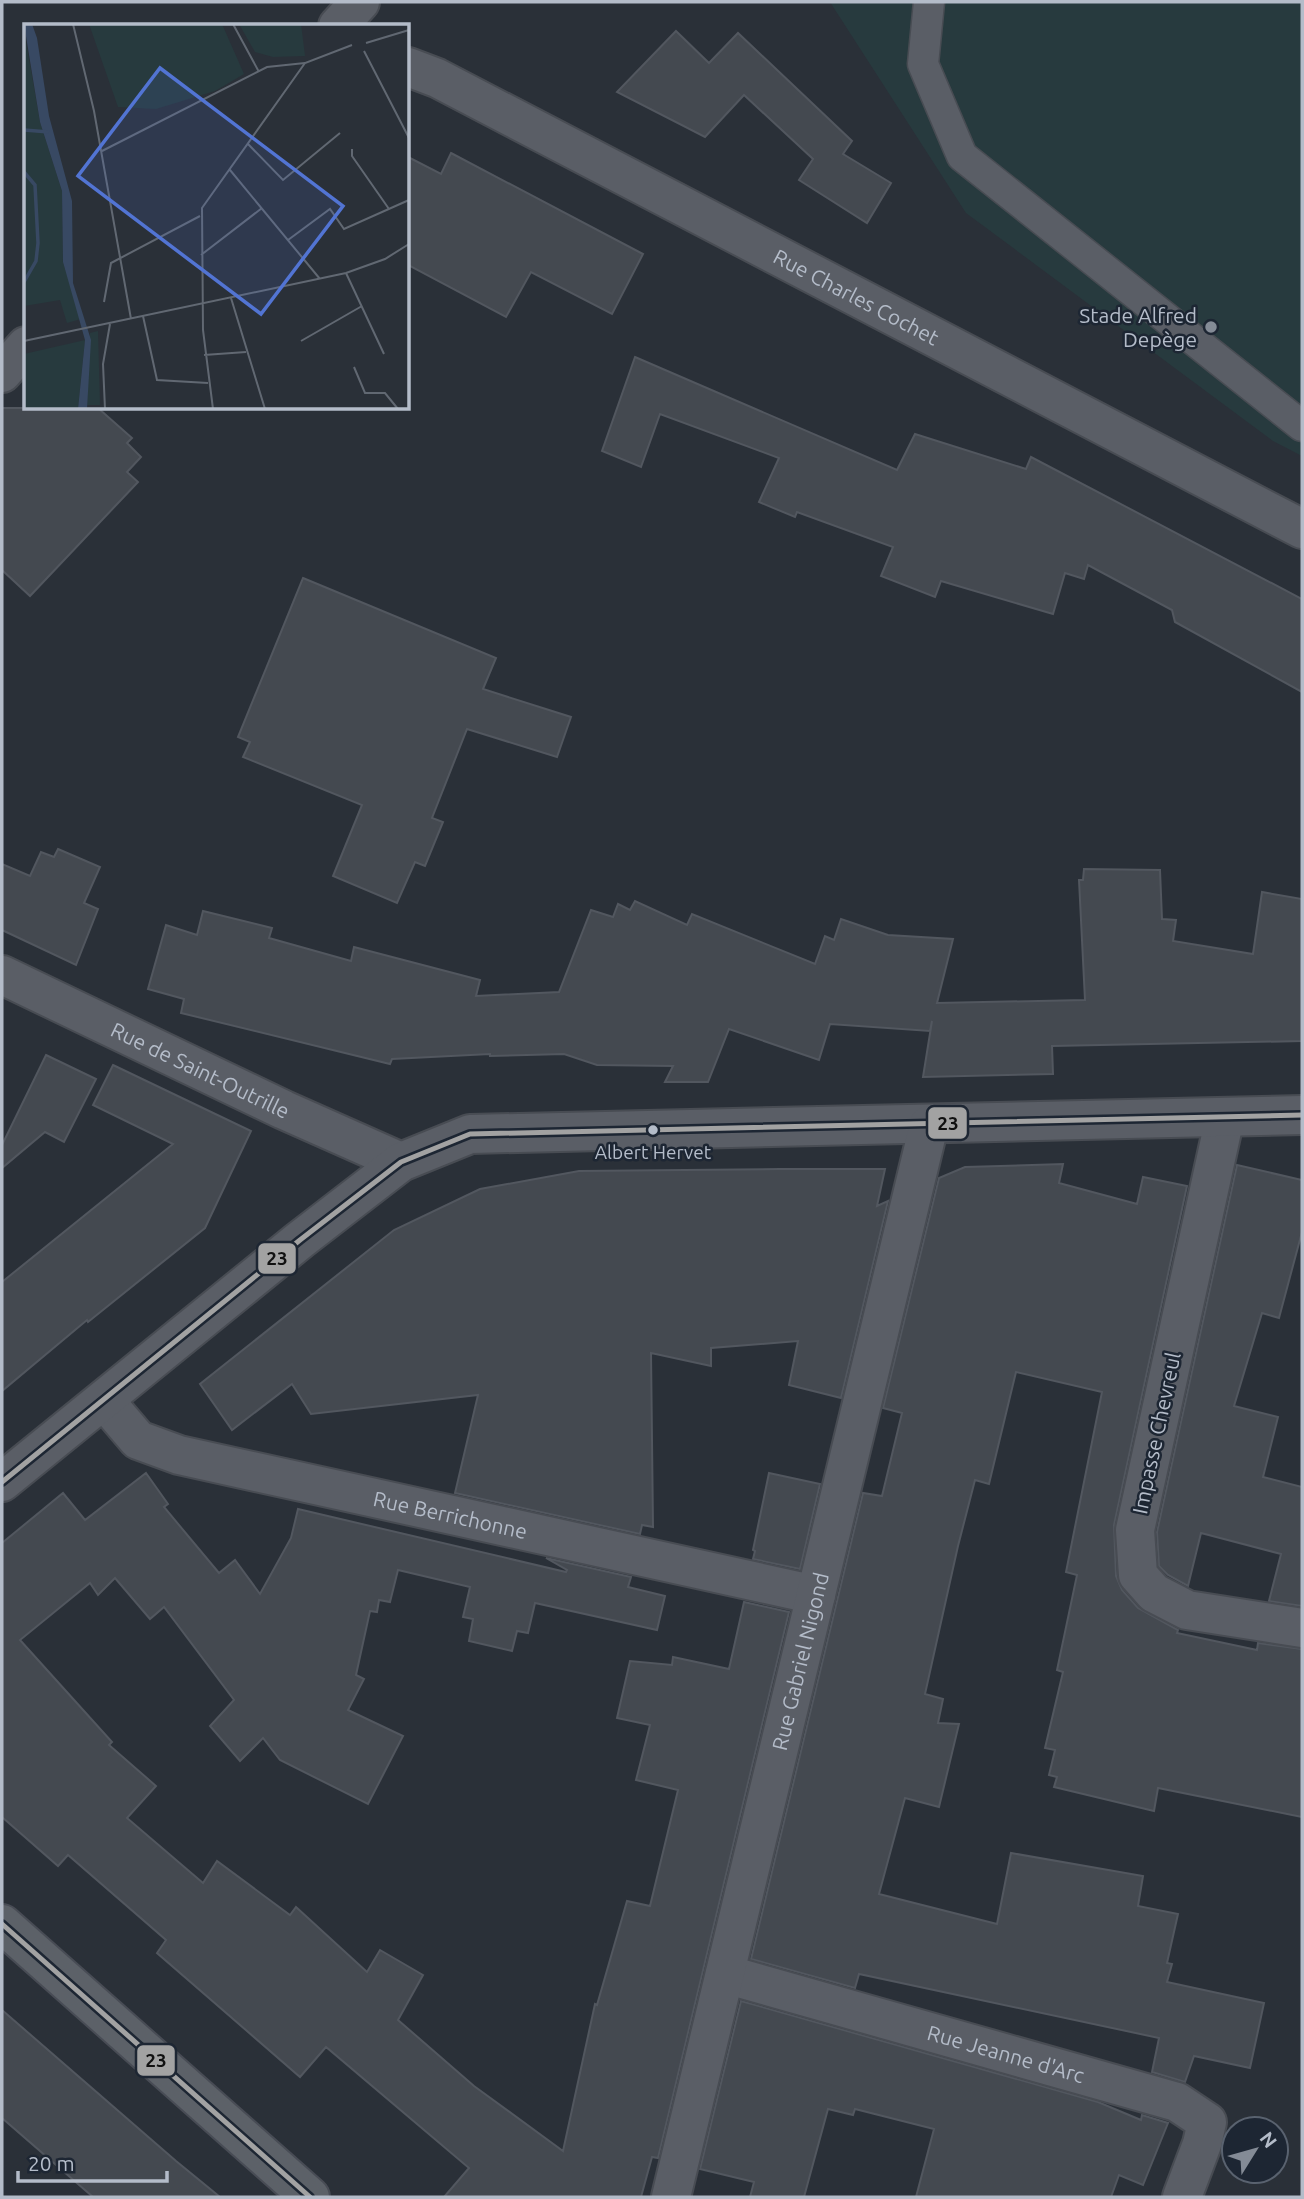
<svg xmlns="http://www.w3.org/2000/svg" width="1304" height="2199" font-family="Ubuntu,sans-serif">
<rect width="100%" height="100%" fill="#2a3038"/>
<polygon fill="#273a3e" points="830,2 1302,2 1302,456 1273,441 966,213"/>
<g fill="#444950" stroke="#52575f" stroke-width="2">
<polygon points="676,31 709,63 738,33 852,141 843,154 891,183 867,223 799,180 813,159 744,95 705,137 617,92"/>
<polygon points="451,153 643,254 612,314 531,272 506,317 408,265 408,157 441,174"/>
<polygon points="635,357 897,470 915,434 1026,469 1031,457 1302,599 1302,692 1175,622 1172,610 1088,565 1084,579 1065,573 1053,614 941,581 935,597 881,576 893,547 797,512 795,517 759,502 779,458 660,414 641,467 602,451"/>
<polygon points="2,408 98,408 132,438 127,443 141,457 127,472 138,482 30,596 2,570"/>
<polygon points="303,578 496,658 483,689 571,717 557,757 467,729 432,818 443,822 425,866 415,862 397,903 333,876 362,805 243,757 250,742 238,737"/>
<polygon points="58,849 100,867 84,903 98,909 76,965 2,930 2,864 30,876 41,852 54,857"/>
<polygon points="1084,869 1160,870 1162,919 1176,920 1173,941 1253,954 1262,892 1302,899 1302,1041 1052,1046 1053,1074 923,1077 932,1021 930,1031 830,1024 819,1060 729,1029 708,1082 665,1082 673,1066 597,1065 564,1054 490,1056 490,1054 392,1059 390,1064 181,1013 184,999 148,989 166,925 197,935 203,911 272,928 269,938 351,961 354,947 480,980 476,996 559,992 591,910 613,917 618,904 630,910 635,901 687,925 692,914 815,964 825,936 834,940 841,919 888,935 953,939 937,1003 1085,1000 1079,880 1083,880"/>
<polygon points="46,1055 96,1079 64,1142 45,1132 2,1168 2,1145"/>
<polygon points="113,1065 251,1131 205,1228 88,1322 87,1320 2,1391 2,1282 173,1144 93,1105"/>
<polygon points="1063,1164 1059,1183 1137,1204 1143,1177 1187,1186 1114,1525 1116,1576 1122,1590 1138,1608 1178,1630 1177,1633 1257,1650 1258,1643 1302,1649 1302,1817 1158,1788 1154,1811 1054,1787 1057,1777 1049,1775 1055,1750 1045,1748 1063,1672 1057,1670 1077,1575 1066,1572 1102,1392 1016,1372 989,1484 975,1480 958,1546 925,1694 943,1699 938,1723 959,1724 939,1807 905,1798 879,1894 997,1924 1011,1853 1143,1876 1138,1906 1178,1914 1167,1963 1172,1964 1167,1982 1264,2003 1250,2068 1194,2056 1185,2082 1152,2072 1159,2038 859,1974 855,1988 751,1959 863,1493 882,1496 902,1413 883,1408 939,1178 965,1167"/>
<polygon points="1237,1165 1302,1180 1302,1232 1279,1318 1262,1313 1234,1406 1278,1417 1263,1477 1302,1487 1302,1606 1269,1601 1281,1554 1201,1533 1188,1586 1168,1575 1159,1566 1157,1532"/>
<polygon points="780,1169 885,1169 877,1206 888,1201 841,1398 789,1385 798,1341 711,1348 711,1366 651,1353 653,1527 642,1525 640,1534 455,1493 478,1395 311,1414 292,1384 232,1430 200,1384 394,1230 480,1189 579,1171"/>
<polygon points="146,1473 168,1504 164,1507 219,1573 235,1560 260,1594 291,1538 298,1509 566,1572 567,1570 546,1558 631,1577 628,1587 665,1596 657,1630 535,1603 528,1633 517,1631 512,1651 469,1641 473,1619 463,1617 470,1587 398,1570 390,1602 379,1600 377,1612 370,1611 356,1675 364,1679 348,1710 403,1736 368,1804 280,1760 263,1738 240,1761 210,1726 234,1700 164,1607 150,1619 115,1578 98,1595 90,1583 20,1640 112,1742 109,1745 156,1786 127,1818 203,1883 217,1861 290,1915 296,1907 367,1972 380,1950 423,1975 398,2020 474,2086 563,2151 595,2004 597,2005 627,1901 650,1906 678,1790 636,1780 650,1725 617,1718 630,1661 672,1665 673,1657 729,1669 744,1602 789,1612 658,2158 652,2157 641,2197 444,2197 469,2168 326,2047 300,2077 157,1953 166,1940 68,1855 58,1866 2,1817 2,1543 63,1493 85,1520"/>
<polygon points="769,1473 820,1484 800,1569 753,1559 755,1551 753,1550"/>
<polygon points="741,2001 1098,2102 1141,2120 1142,2115 1168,2123 1143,2185 1119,2175 1111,2197 916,2197 934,2129 855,2109 853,2115 828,2109 804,2197 750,2197 754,2182 700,2169"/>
<polygon points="2,2010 176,2161 220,2197 93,2197 2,2118"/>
</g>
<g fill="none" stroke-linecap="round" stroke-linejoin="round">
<defs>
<polyline id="lane" points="929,2 923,64 962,156 1302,426"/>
<g id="street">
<polyline points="338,26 360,2"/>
<path id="s1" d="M408 67 437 78 1302 529"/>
<polyline points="2,373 26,346"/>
<path id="s2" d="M2 975 284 1110 401 1162"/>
<polyline points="1225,1117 1135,1530 1138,1575 1154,1593 1187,1610 1302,1628"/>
<path id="s3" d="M104 1400 138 1440 179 1455 816 1595"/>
<polyline points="2,1482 300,1240 401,1162 470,1134 1302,1115"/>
<path id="s4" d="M725 1974 1177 2102 1207 2122 1202 2144 1182 2197"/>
<path id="s5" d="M671 2197 929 1125"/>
</g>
<polyline id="primary" points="2,1924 310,2197"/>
</defs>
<use href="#lane" stroke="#484c53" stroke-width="33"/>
<use href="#street" stroke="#484c53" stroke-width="42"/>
<use href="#primary" stroke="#484c55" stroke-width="42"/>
<use href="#lane" stroke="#5a5e66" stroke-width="30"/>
<use href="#street" stroke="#5a5e66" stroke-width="38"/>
<use href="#primary" stroke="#5c6168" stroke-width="38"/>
<defs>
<g id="bus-1">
<polyline points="2,1482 300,1240 401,1162 470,1134 1302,1115"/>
<polyline points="2,1924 310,2197"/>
</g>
</defs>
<use href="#bus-1" stroke="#1d2633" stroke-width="10"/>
<use href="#bus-1" stroke="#a2a2a2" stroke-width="5"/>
</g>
<circle fill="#848b96" stroke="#1d2633" stroke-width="2.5" cx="1211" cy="327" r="7"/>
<circle fill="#b4bcc9" stroke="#1d2633" stroke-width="2.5" cx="653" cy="1130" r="6"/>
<g text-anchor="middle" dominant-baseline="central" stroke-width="5" stroke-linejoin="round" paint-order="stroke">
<g font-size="19" fill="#b4bcc9" stroke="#1d2633">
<text x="653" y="1152">Albert Hervet</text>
</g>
<g font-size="21" fill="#b4bcc9" stroke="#1d2633">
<text stroke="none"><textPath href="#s1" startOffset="504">Rue Charles Cochet</textPath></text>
<text stroke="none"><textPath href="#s2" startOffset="220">Rue de Saint-Outrille</textPath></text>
<text transform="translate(1156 1433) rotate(-78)">Impasse Chevreul</text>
<text stroke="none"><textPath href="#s3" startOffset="374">Rue Berrichonne</textPath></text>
<text stroke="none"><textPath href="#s5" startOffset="551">Rue Gabriel Nigond</textPath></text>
<text stroke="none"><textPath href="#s4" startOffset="292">Rue Jeanne d'Arc</textPath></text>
</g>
<g font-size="21" fill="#b4bcc9" stroke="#1d2633" text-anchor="end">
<text x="1197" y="315">Stade Alfred<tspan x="1197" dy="24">Depège</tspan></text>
</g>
</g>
<g transform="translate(24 24)">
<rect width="385" height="385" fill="#2a3038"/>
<path d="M65 0H198L220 50 191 67 132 85 94 83ZM215 0H277L281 32 249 33 231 28ZM0 6 16 98 38 167 39 238 57 295 43 299 36 276 0 282ZM74 307 76 381H63L66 309ZM61 316 54 385H0V330Z" fill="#273a3e"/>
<path d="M0 0H8L13 14 25 92 48 177 49 259 67 316 63 385H54L61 316 39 238 38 167 16 98Z" fill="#384963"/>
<path fill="none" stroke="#384963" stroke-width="3.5" d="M0 106 25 108M0 148 11 161 14 219 12 237 0 258"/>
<path fill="none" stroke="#616872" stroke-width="2" d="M49 0 70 87 107 295M209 0 235 48M342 19 385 6M340 27 385 114M224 120 259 156 316 109M328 125V132L365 185M78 127 243 43 281 39M206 146 296 255M264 216 306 185 320 205 385 176M177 231 238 184M322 249 360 330M207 274 241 385M80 278 87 239 176 192M119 292 133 356 184 359M0 317 322 249 361 235 385 220M277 317 338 282M180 331 222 328M330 343 341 369H361L374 385M81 385 79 340 86 300M189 385 179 306 178 184 281 39 328 21"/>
<path fill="#5274d3" fill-opacity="0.15" stroke="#5274d3" stroke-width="3.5" d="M136 44 319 182 237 290 54 152Z"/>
<rect width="385" height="385" fill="none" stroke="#b4bcc9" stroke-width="3.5"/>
</g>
<g stroke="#1d2633" stroke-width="2.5">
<rect x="927" y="1106" width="41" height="34" rx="7" fill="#a2a2a2"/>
<rect x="257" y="1242" width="40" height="33" rx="7" fill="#a2a2a2"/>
<rect x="136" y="2044" width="40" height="33" rx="7" fill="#a2a2a2"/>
</g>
<g font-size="19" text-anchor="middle" font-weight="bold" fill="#111">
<text x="948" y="1130">23</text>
<text x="277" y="1265">23</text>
<text x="156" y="2067">23</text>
</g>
<rect width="1304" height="2199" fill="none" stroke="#b4bcc9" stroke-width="7"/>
<g transform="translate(1255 2150) rotate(53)"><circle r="33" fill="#1d2633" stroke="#59626f" stroke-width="2"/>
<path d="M0-5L12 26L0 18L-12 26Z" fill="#848b96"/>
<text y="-10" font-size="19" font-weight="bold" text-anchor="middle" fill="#b4bcc9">N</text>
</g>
<path d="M18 2171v10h149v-10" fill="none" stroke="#b4bcc9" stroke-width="3.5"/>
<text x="28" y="2171" font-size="21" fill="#b4bcc9" stroke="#1d2633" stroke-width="5" paint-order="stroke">20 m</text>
</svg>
